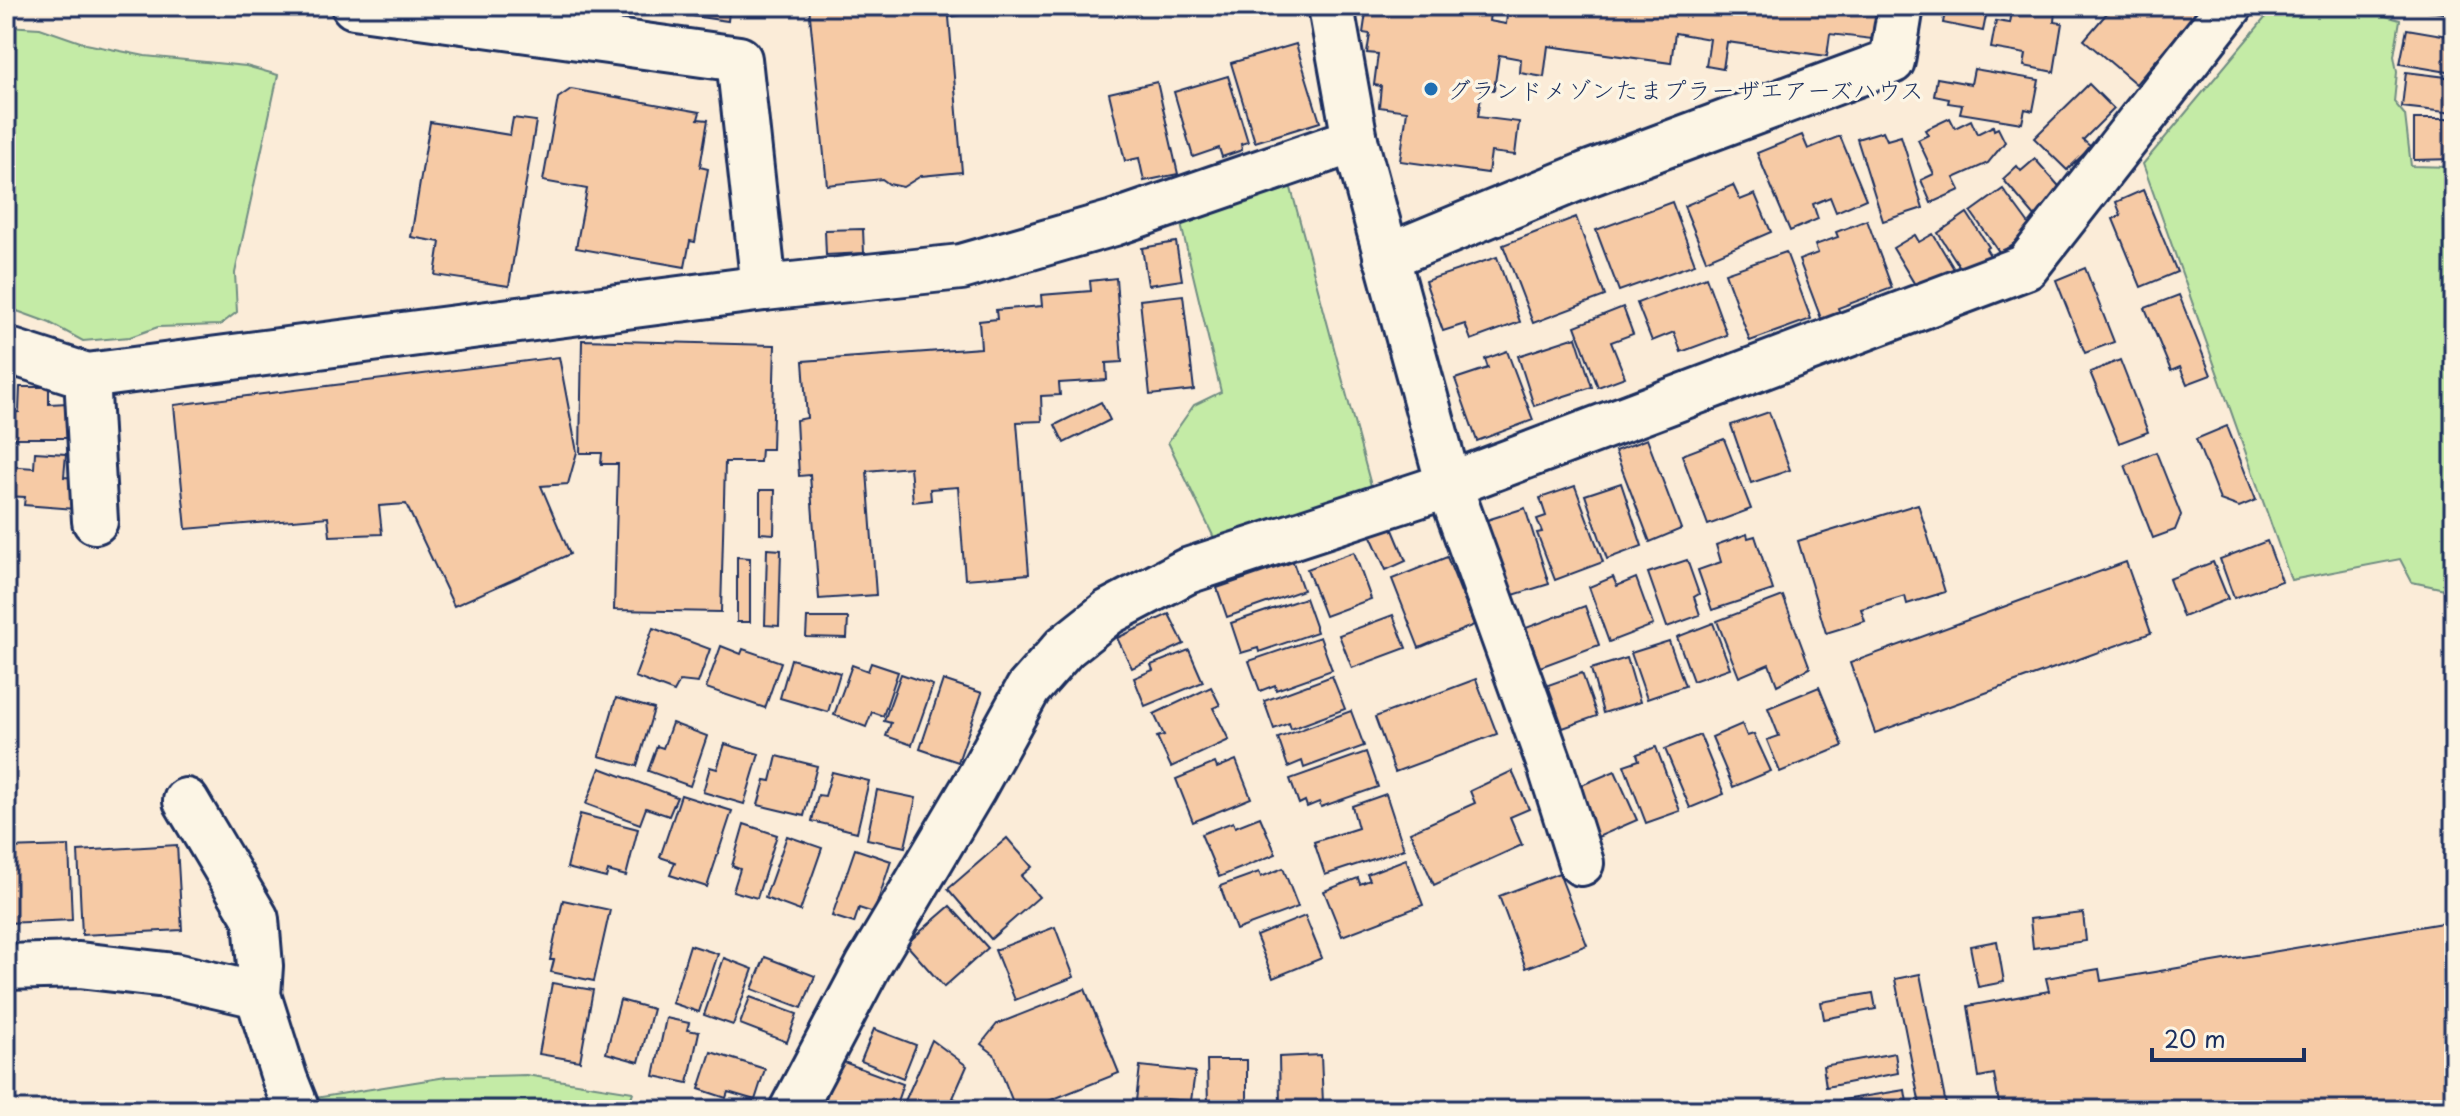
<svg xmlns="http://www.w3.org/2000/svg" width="2460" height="1116" font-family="'Playpen Sans','Klee One',sans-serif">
<rect width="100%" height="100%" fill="#fbecd8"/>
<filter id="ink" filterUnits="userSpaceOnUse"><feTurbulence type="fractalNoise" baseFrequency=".0125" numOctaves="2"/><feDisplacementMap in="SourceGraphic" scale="16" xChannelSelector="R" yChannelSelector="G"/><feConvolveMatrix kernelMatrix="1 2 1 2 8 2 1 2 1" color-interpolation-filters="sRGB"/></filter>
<g filter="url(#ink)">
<g fill="#c4eba6" stroke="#708d82" stroke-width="2">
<polygon points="2275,6 2370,6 2382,15 2400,20 2394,56 2397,72 2394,102 2405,115 2411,166 2454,167 2454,591 2412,582 2400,559 2291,580 2143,164"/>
<polygon points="6,26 40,28 86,44 145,56 246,66 278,75 235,273 237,312 220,325 158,327 130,337 83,341 50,323 6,307"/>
<polygon points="1288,177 1373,493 1216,542 1168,442 1194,405 1221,392 1179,216"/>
<polygon points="526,1075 633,1092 627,1110 320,1110 315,1098 446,1077"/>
</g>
<g fill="#f6caa5" stroke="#1b2f5e" stroke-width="2">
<polygon points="550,6 581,6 578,20 549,16"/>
<polygon points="623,6 735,6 734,13 729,12 728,21"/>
<polygon points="809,6 971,6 959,15 949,17 962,172 921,176 903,187 889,184 882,179 827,185"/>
<polygon points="1367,6 1491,6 1489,21 1506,24 1508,6 1877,6 1872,39 1830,34 1827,56 1727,42 1723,69 1706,66 1710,39 1675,33 1671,63 1548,46 1544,77 1520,73 1521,59 1499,55 1494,90 1482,89 1478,117 1519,122 1515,155 1491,152 1488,173 1400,161 1407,111 1379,107 1381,86 1374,85 1378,54 1367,53 1370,34 1363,33"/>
<polygon points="1946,6 1988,6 1983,31 1943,23"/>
<polygon points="2013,6 2055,11 2054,22 2062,23 2054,72 2024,66 2026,54 1991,48 1996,21 2010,23"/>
<polygon points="2113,6 2202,6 2136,84 2084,40"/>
<polygon points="2418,6 2454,6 2451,14 2417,10"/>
<polygon points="2407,29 2454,37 2454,73 2400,64"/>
<polygon points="1296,44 1320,122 1255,142 1231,63"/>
<polygon points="1974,69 2039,80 2033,111 2025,109 2022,123 1960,113 1962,105 1948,103 1949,99 1934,96 1937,78 1971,84"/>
<polygon points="2406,72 2454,78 2454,113 2402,107"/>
<polygon points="1228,76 1248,142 1241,144 1242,150 1222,157 1219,148 1193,157 1174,92"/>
<polygon points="1157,82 1178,174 1144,181 1139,158 1125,161 1109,93"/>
<polygon points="2089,84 2114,109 2083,140 2091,147 2067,170 2034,138"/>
<polygon points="571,89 700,112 698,119 708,120 700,167 708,169 695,242 690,241 685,267 576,248 587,189 543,181 558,98"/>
<polygon points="513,118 536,121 509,286 435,275 440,242 411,237 430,122 510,135"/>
<polygon points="1950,118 1955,128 1971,120 1977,134 1993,126 1994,130 1998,128 2005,142 1988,163 1954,178 1960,190 1931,203 1921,180 1934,174 1918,140 1928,135 1925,130"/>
<polygon points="2414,119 2454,119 2454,159 2414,160"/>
<polygon points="1883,131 1887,140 1901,136 1923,208 1883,221 1857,139"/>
<polygon points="1802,135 1808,149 1840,136 1866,199 1836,212 1830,197 1813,204 1818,219 1790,231 1757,153"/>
<polygon points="2035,159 2065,193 2036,218 2003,179 2017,166 2021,171"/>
<polygon points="1733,185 1740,200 1755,194 1771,232 1706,260 1684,206"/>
<polygon points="2003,189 2033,230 2000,253 1971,212"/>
<polygon points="2143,190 2177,272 2141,287 2113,219 2121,215 2116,202"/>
<polygon points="1672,202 1695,264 1619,291 1596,230"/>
<polygon points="1967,213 1989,247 1986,249 1993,260 1967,278 1938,233"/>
<polygon points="1576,217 1605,296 1533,323 1503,245"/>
<polygon points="1867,220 1892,288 1838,308 1840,314 1822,321 1799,260 1818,253 1815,245 1838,237 1836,232"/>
<polygon points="863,229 864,253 826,255 825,230"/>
<polygon points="1933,234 1954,269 1950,272 1954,279 1923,298 1893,248 1915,235 1919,242"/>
<polygon points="1176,242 1182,280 1148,285 1142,248"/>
<polygon points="1786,252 1811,319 1750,341 1725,273"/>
<polygon points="1497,257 1520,322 1471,340 1465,324 1443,331 1425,281"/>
<polygon points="2085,268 2114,342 2085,353 2056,280"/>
<polygon points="1706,277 1727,335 1681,352 1674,332 1652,341 1637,303"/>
<polygon points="1116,278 1122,362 1106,363 1107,380 1059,383 1060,395 1041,396 1042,421 1017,422 1029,574 965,579 958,487 930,489 931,500 913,502 910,467 867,471 876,595 819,599 810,475 799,476 796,420 807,418 803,361 981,348 979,321 997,319 996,310 1042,306 1041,295 1091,291 1090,281"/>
<polygon points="1183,295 1194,390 1150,395 1140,300"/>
<polygon points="2179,295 2211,375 2187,384 2180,367 2171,371 2145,308"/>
<polygon points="1623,307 1633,334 1611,342 1625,377 1598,387 1575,326"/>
<polygon points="1576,337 1592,387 1534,406 1518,356"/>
<polygon points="582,340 775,345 772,449 761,449 760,462 725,462 721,612 614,610 618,464 601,464 602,453 580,453"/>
<polygon points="1507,351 1533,420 1477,441 1455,379 1488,368 1485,359"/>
<polygon points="559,357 577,452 568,484 541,486 570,554 454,606 406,504 379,506 382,534 330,536 328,517 186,529 174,405"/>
<polygon points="2120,360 2148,432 2119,443 2090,372"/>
<polygon points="20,387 49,387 49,404 68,403 69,438 6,438 6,413 19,412"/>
<polygon points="1101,402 1110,420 1064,443 1055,425"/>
<polygon points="1769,412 1790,470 1751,483 1731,425"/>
<polygon points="2227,426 2256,500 2239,507 2220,500 2196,439"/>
<polygon points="1647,439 1681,529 1650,542 1615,451"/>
<polygon points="1724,439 1751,509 1708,525 1682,455"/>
<polygon points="35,452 66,454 64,477 78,478 75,509 24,505 25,497 6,496 7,466 34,468"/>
<polygon points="2156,452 2181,515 2175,530 2153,538 2125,465"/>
<polygon points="1621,483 1642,546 1607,559 1585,495"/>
<polygon points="1575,486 1603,562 1555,580 1537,533 1542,532 1537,519 1546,516 1540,498"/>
<polygon points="760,490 775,490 774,534 760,533"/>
<polygon points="1918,504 1945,592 1907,604 1905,596 1861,609 1865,621 1826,633 1798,541"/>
<polygon points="1525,508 1549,584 1510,596 1487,520"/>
<polygon points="1391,525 1406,561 1386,570 1370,534"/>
<polygon points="1747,534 1748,538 1755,536 1773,590 1712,610 1698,570 1721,562 1716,545"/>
<polygon points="2267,541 2282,581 2234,598 2220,559"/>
<polygon points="767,549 781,550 779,626 765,625"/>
<polygon points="1354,552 1371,599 1325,616 1307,569"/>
<polygon points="737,557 750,558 750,622 737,622"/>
<polygon points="1447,557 1474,625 1419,648 1392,579"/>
<polygon points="1687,560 1699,594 1694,597 1700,615 1667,627 1648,573"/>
<polygon points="1293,562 1303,590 1227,617 1217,588"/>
<polygon points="2126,562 2151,633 1875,733 1850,663"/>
<polygon points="2213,562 2228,599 2183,617 2169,579"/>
<polygon points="1613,577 1617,586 1636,578 1653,625 1609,642 1589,587"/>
<polygon points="1783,596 1810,668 1777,685 1769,664 1739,677 1717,621"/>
<polygon points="1305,598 1317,632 1259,652 1258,648 1241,653 1231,623"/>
<polygon points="1585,606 1599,645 1540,667 1526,628"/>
<polygon points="1169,614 1184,644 1132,668 1117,638"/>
<polygon points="1393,615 1406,648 1352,668 1339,635"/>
<polygon points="807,618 848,618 847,638 806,637"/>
<polygon points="1713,623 1730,668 1693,681 1677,637"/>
<polygon points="653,628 710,649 698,683 680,681 674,692 635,677"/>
<polygon points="1320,637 1332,670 1276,690 1275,685 1260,691 1249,661"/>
<polygon points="1669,641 1685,686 1647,699 1631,653"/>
<polygon points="721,646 741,654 743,649 781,662 765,708 706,688"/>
<polygon points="1189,650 1203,682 1145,706 1134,678 1153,670 1151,665"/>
<polygon points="1627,658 1640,702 1603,713 1591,669"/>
<polygon points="791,659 840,673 828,712 780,698"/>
<polygon points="871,663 898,672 883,716 872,712 866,727 834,715 852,665 868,671"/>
<polygon points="1582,673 1597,716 1563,728 1548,685"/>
<polygon points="901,674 933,685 912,745 886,736 891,723 884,721"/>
<polygon points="1332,676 1345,709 1291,729 1289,723 1274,729 1264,701"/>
<polygon points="1476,679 1497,734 1395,772 1375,717"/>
<polygon points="943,680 982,693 958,762 920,749"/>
<polygon points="1211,687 1220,705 1213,708 1229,740 1171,767 1157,737 1164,735 1154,714"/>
<polygon points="1819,687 1843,746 1780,772 1767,740 1779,736 1768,708"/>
<polygon points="616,698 654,709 637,766 599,756"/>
<polygon points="1351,711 1364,746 1304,768 1302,761 1288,767 1278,738"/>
<polygon points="672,723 707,736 690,786 648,771 657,746 663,748"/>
<polygon points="1742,724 1747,736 1754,734 1771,771 1733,787 1712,737"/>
<polygon points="1700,735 1724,794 1690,808 1665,749"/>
<polygon points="725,744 759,754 744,804 703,792 710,767 717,769"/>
<polygon points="1656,747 1680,811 1646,823 1624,765 1639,760 1637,754"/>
<polygon points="1366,752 1378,787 1321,807 1319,802 1307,807 1305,801 1299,804 1290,779"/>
<polygon points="777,756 817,766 804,816 758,805 765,780 771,781"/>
<polygon points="1236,760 1251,798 1193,822 1176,779 1215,763 1217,768"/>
<polygon points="600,768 677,797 669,816 646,808 640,824 586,804"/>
<polygon points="1512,771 1529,809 1510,817 1522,845 1434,885 1410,832 1475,803 1470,791"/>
<polygon points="1615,771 1637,820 1598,837 1577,787"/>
<polygon points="832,772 869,781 857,832 812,821 818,795 825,796"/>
<polygon points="877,790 916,798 905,847 867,839"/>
<polygon points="1386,794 1404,849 1325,875 1314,842 1358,828 1352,806"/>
<polygon points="681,795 732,811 707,887 670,875 675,862 660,857"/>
<polygon points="580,814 638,829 626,876 608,871 606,878 567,868"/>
<polygon points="1260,817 1276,854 1219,877 1201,834 1233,822 1235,827"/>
<polygon points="744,824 777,835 757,898 733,891 740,869 732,866"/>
<polygon points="787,836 822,848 800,911 765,898"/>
<polygon points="1007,838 1032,867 1021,876 1039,897 991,939 948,889"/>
<polygon points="177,845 182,930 82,935 78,851"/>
<polygon points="69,846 72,920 6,923 6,848"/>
<polygon points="855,849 891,861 874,913 859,908 854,923 832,916"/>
<polygon points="1406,859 1423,905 1342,936 1324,891 1358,878 1360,884 1370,880 1367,874"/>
<polygon points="1283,868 1298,907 1236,930 1220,886 1259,872 1261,877"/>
<polygon points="1559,873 1587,945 1526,968 1499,896"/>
<polygon points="563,900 610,910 594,981 551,972 554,960 550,960"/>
<polygon points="950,906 988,948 944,987 906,944"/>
<polygon points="2083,913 2086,941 2033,948 2030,919"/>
<polygon points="1305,916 1322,958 1273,978 1256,936"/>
<polygon points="2454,921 2454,1110 2000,1110 1994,1074 1979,1077 1968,1006 2049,991 2046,978 2099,969 2101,981"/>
<polygon points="1055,927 1074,977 1015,1000 995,950"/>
<polygon points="1997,941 2004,982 1978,987 1970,946"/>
<polygon points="690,945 718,954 699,1012 672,1003"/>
<polygon points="765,957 815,976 802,1008 752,989"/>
<polygon points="724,958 753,969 733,1025 704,1015"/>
<polygon points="1920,974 1947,1110 1921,1110 1895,979"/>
<polygon points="552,983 593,990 580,1061 539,1054"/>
<polygon points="1085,989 1119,1073 1026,1110 1016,1110 994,1054 981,1044 997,1024"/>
<polygon points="1873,993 1876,1009 1824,1019 1821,1002"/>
<polygon points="750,997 797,1014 787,1042 740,1024"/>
<polygon points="620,1000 653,1009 639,1062 606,1053"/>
<polygon points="666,1018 689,1023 687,1030 699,1032 688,1083 654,1076"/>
<polygon points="874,1029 916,1045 903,1078 861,1061"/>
<polygon points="932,1040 967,1066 953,1098 978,1110 901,1110"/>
<polygon points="711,1052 765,1069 755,1100 728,1092 726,1098 699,1089"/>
<polygon points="1895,1053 1898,1073 1826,1087 1823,1066"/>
<polygon points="1321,1055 1323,1103 1280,1104 1279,1057"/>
<polygon points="1207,1060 1247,1060 1247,1105 1208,1106"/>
<polygon points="841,1061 903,1084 894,1110 822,1108"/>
<polygon points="1140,1066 1195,1072 1191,1101 1166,1099 1165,1110 1135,1110"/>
<polygon points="1905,1090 1908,1109 1831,1110 1830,1102"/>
</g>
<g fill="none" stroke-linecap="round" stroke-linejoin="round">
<defs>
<g id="street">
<polyline points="354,6 739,59 764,288"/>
<polyline points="1331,7 1355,140 1449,485 1550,765 1581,863"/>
<polyline points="1386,257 1585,175 1892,61 1901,6"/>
<polyline points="6,350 87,376 764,288 961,267 1114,223 1355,140"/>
<polyline points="87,376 95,521"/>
<polyline points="186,801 256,919 260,966 258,995 285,1080 297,1110"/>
<polyline points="6,967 79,965 175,976 258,995"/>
<polyline points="792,1110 868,966 974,787 1028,689 1065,647 1109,612 1187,571 1449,485 2026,267 2230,6"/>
</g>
</defs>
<use href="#street" stroke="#1b2f5e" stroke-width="50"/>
<use href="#street" stroke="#fcf5e5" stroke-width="44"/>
</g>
</g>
<circle fill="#1f6fb2" stroke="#fcf5e5" stroke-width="3" cx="1431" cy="89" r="8"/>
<g text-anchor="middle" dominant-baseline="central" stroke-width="7" stroke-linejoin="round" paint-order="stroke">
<g font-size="24" fill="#1b2f5e" stroke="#fcf5e5" text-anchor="start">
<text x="1447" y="89">グランドメゾンたまプラーザエアーズハウス</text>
</g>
</g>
<rect width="2460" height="1116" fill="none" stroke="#fcf5e5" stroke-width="32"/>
<rect x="16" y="16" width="2428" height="1084" fill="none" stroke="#1b2f5e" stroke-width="3" filter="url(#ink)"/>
<path d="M2152 1048v12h152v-12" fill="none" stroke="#1b2f5e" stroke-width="4"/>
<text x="2164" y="1048" font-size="24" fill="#1b2f5e" stroke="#fcf5e5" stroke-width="6" paint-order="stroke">20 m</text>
</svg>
